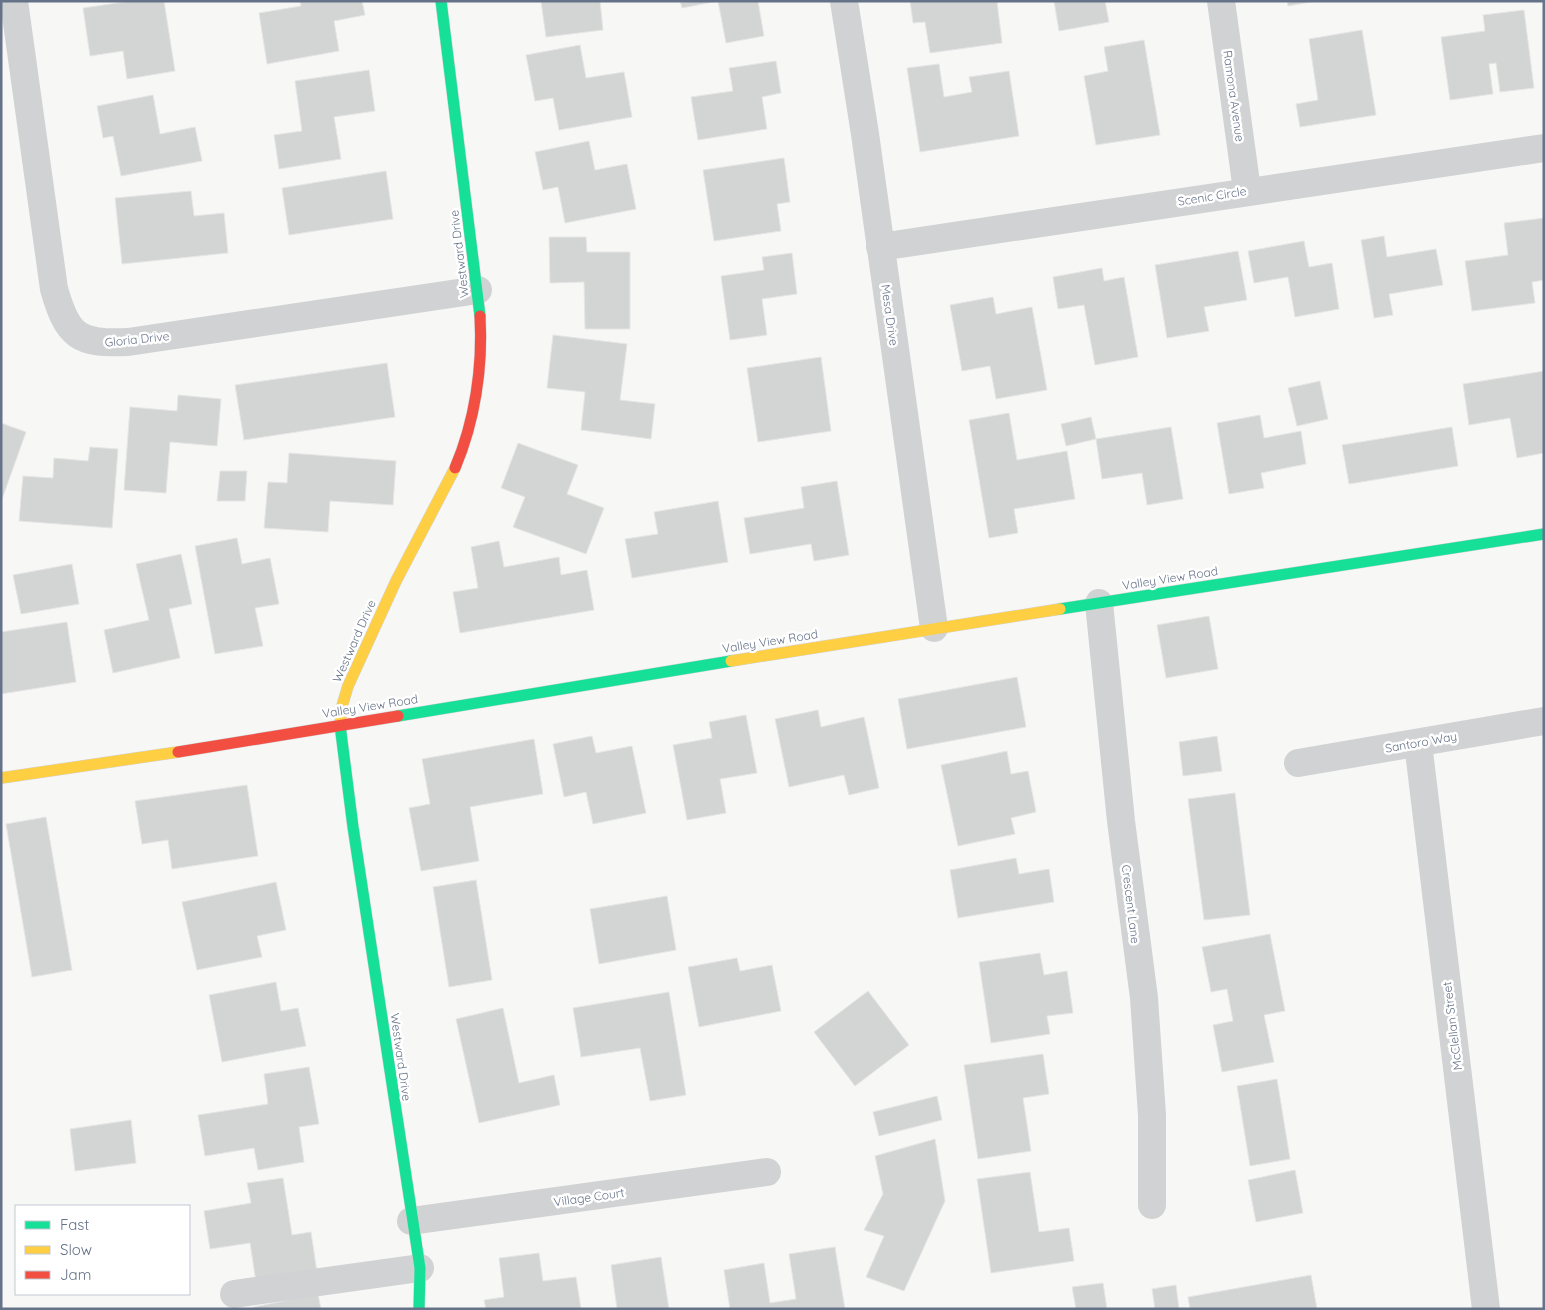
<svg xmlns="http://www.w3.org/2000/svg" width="1545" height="1310" font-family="Quicksand,sans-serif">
<rect width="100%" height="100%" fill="#f7f7f6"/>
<g fill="#d3d4d4" stroke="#e6e6e6">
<polygon points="131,1 164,1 175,71 127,79 123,51 90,56 83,8"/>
<polygon points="300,1 362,1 365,15 334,21 339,51 267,64 259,13 301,6"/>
<polygon points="541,1 600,1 603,30 546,37"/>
<polygon points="680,1 718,1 682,8"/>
<polygon points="718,1 758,1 764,36 726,43"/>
<polygon points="910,1 997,1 1002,43 930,53 925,22 913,23"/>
<polygon points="1054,1 1105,1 1109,22 1059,31"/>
<polygon points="1287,1 1316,1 1288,6"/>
<polygon points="1524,10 1534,88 1500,92 1496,63 1489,64 1493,94 1450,100 1441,37 1485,31 1483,15"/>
<polygon points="1362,30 1376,115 1300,127 1296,104 1318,100 1309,39"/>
<polygon points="1144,40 1160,135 1096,145 1084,76 1108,71 1104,47"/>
<polygon points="580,45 586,78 624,72 632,117 559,130 553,98 535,101 526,55"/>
<polygon points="776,61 781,93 762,97 767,129 698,140 691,97 733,91 729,68"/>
<polygon points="939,64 944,97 972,92 969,77 1009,71 1019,136 920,152 907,68"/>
<polygon points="369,70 375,111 334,117 341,159 279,169 274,135 302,131 295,81"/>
<polygon points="153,95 160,134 195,127 202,161 121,176 113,136 103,138 97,106"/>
<polygon points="589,141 595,170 627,164 636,209 565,223 558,187 543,190 535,152"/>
<polygon points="784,158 790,202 777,204 781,231 714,241 703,170"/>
<polygon points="386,171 393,219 289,235 282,188"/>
<polygon points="191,191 194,216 224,213 228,253 122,264 115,198"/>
<polygon points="1544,218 1544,280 1532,282 1535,303 1472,311 1465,261 1508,255 1504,223"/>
<polygon points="1384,236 1387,257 1436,249 1443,285 1389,294 1393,315 1374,318 1361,240"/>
<polygon points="549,237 586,237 587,252 630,252 630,329 585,329 584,282 550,283"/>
<polygon points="1304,241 1309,267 1332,263 1339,309 1295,317 1288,277 1254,283 1248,251"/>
<polygon points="1238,251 1247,300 1204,307 1209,331 1167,338 1155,265"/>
<polygon points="792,253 797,294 762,299 767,335 730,340 721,276 764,270 762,257"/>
<polygon points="1102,268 1104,281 1124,277 1138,357 1095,365 1084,305 1058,309 1053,277"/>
<polygon points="993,297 996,314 1032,307 1047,390 996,399 990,366 962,371 950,305"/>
<polygon points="553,335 627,344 620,400 655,404 651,439 581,430 585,392 547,388"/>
<polygon points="821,357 831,431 758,442 747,368"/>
<polygon points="387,363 395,417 244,440 235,385"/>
<polygon points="1544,371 1544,453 1517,458 1510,418 1469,425 1463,384"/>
<polygon points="1320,381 1328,419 1297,426 1288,388"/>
<polygon points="178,395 221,399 217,446 170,442 166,493 124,490 130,407 177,411"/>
<polygon points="1009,413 1017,460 1067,451 1075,499 1014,509 1018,533 989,538 969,420"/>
<polygon points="1260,415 1264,438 1301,431 1306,464 1261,473 1264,488 1229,494 1217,423"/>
<polygon points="1091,417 1096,439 1066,446 1061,424"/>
<polygon points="1,423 26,432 1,502"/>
<polygon points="1171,427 1183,499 1147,505 1142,473 1102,479 1096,439"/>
<polygon points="1452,427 1458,466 1349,484 1342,445"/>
<polygon points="518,443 578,465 567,494 604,508 586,554 513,527 525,497 501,488"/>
<polygon points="90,447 118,449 112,528 19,521 23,476 53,478 54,458 88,461"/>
<polygon points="289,453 396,461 393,505 330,501 328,532 264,528 268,482 287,483"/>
<polygon points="220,471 247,471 245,501 217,501"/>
<polygon points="837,481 849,555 814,561 811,544 750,554 744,518 804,508 801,487"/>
<polygon points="718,501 728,562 632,578 625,539 658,534 654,512"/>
<polygon points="237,538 242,564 270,558 279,604 255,608 263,646 215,654 195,546"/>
<polygon points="499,541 504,567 559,557 561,575 587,570 594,610 460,633 453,592 478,588 471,547"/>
<polygon points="181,554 192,604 169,609 180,658 113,673 104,630 149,620 136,564"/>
<polygon points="72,564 79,604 21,614 13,575"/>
<polygon points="1209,616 1218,669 1166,678 1157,625"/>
<polygon points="67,622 76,682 1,694 1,632"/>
<polygon points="1017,677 1026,727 907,749 898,699"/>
<polygon points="818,710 821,727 864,717 879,788 849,795 844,775 789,787 775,719"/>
<polygon points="746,715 757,773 720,779 726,813 687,820 673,745 712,738 709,722"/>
<polygon points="592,736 596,753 632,746 646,813 593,824 586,792 564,797 553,744"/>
<polygon points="1217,736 1222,771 1183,776 1179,742"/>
<polygon points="534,739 543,794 470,807 479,861 421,871 409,808 430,804 422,759"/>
<polygon points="1007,751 1011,774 1028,771 1036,812 1011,818 1015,834 958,846 941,765"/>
<polygon points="247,785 258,856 172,869 168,840 142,844 135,801"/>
<polygon points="1235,793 1250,915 1204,920 1188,799"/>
<polygon points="46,817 72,970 32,977 6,824"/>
<polygon points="1016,858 1019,874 1049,869 1054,902 958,918 950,870"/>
<polygon points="476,880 492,980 449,987 433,887"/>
<polygon points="276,882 286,930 257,936 262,957 197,970 182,902"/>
<polygon points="667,896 676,950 599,964 590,909"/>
<polygon points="1270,934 1285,1011 1264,1015 1274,1062 1222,1072 1213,1025 1233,1021 1227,989 1211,992 1202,947"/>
<polygon points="1040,953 1044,975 1067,971 1073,1013 1047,1016 1050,1034 991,1043 979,962"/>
<polygon points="737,958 740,971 772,965 781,1011 699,1027 688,967"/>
<polygon points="276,982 281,1011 298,1008 306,1046 222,1062 209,995"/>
<polygon points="868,991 909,1045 855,1086 814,1032"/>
<polygon points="669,992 686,1095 650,1101 640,1048 581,1057 573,1008"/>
<polygon points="503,1008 519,1083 554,1075 560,1105 479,1123 456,1019"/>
<polygon points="1043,1054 1049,1094 1023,1098 1031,1151 978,1159 964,1065"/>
<polygon points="309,1067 319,1124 299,1127 304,1162 258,1170 254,1148 205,1156 198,1115 268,1104 264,1074"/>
<polygon points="1277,1079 1290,1159 1250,1166 1237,1086"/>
<polygon points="937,1096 942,1120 879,1136 873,1112"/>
<polygon points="131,1120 136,1163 75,1171 70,1129"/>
<polygon points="935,1139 945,1201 904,1291 866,1277 884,1236 864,1230 883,1194 875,1156"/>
<polygon points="1295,1170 1303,1213 1256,1222 1248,1180"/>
<polygon points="1030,1172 1039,1232 1069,1228 1074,1261 991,1273 977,1179"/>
<polygon points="283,1178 292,1235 311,1232 317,1272 256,1282 250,1243 210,1249 204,1211 251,1203 247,1183"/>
<polygon points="835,1247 845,1309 730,1309 724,1270 764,1263 770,1303 796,1299 789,1254"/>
<polygon points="539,1253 543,1281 576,1277 581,1309 486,1309 484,1300 504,1297 499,1258"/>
<polygon points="661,1257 669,1309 617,1309 611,1265"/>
<polygon points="1311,1275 1317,1309 1190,1309 1188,1297"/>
<polygon points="1103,1283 1107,1309 1076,1309 1072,1287"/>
<polygon points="1176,1285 1179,1309 1155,1309 1152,1289"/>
<polygon points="318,1294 321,1309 254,1309 254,1307"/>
</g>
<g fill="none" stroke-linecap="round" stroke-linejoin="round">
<defs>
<g id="fast">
<polyline points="441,1 480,316"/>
<polyline points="1060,609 1544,534"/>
<polyline points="398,716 731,661"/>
<polyline points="340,725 353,827 420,1268 419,1309"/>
</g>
<g id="slow">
<polyline points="731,661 1060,609"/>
<polyline points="340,725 342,706 348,686 396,581 455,468"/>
<polyline points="1,778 178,752"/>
</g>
<g id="jam">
<path d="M455 468C475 421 483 367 480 316"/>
<polyline points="178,752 398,716"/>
</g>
</defs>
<use href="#fast" stroke="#d2d4d6" stroke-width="12"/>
<use href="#slow" stroke="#d2d4d6" stroke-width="12"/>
<use href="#jam" stroke="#d2d4d6" stroke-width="12"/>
<g stroke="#d1d2d3" stroke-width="28">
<path d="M14 1 54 289C68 337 78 344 128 342L478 290"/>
<polyline points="844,1 865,134 934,628"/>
<polyline points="1221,1 1247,190"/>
<polyline points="880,247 1544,148"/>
<polyline points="1099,603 1121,821 1144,998 1152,1115 1152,1205"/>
<polyline points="1418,743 1486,1309"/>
<polyline points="1298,763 1544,721"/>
<polyline points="411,1221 767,1172"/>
<polyline points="234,1294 420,1268"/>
</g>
<use href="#fast" stroke="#16e098" stroke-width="11"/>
<use href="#slow" stroke="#ffcf43" stroke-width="11"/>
<use href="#jam" stroke="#f24e42" stroke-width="11"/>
</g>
<g text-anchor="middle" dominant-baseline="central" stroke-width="5" stroke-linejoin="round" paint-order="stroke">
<g font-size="12" fill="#657288" stroke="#fff">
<text transform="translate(1234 96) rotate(82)">Ramona Avenue</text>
<text transform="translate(1212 196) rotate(-9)">Scenic Circle</text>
<text transform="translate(459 254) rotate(-97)">Westward Drive</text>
<text transform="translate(890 315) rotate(82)">Mesa Drive</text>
<text transform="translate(137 339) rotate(-6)">Gloria Drive</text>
<text transform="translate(1170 578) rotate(-9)">Valley View Road</text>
<text transform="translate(354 641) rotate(-66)">Westward Drive</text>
<text transform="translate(770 641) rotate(-9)">Valley View Road</text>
<text transform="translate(370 706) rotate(-9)">Valley View Road</text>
<text transform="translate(1421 742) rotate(-10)">Santoro Way</text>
<text transform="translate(1131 904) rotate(83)">Crescent Lane</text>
<text transform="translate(1452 1026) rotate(-97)">McClellan Street</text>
<text transform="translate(401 1057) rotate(82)">Westward Drive</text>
<text transform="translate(589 1197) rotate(-8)">Village Court</text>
</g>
</g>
<rect width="1545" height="1310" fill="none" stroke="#657288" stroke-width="5"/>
<rect x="15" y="1205" width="175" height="90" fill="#ffffff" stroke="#c1c7cf"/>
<rect x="25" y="1221" width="25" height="8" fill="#16e098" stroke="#c1c7cf"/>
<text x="60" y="1230" font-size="15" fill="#657288">Fast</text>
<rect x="25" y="1246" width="25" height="8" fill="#ffcf43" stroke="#c1c7cf"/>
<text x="60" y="1255" font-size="15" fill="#657288">Slow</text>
<rect x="25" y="1271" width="25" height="8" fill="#f24e42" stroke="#c1c7cf"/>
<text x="60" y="1280" font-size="15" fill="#657288">Jam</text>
</svg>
